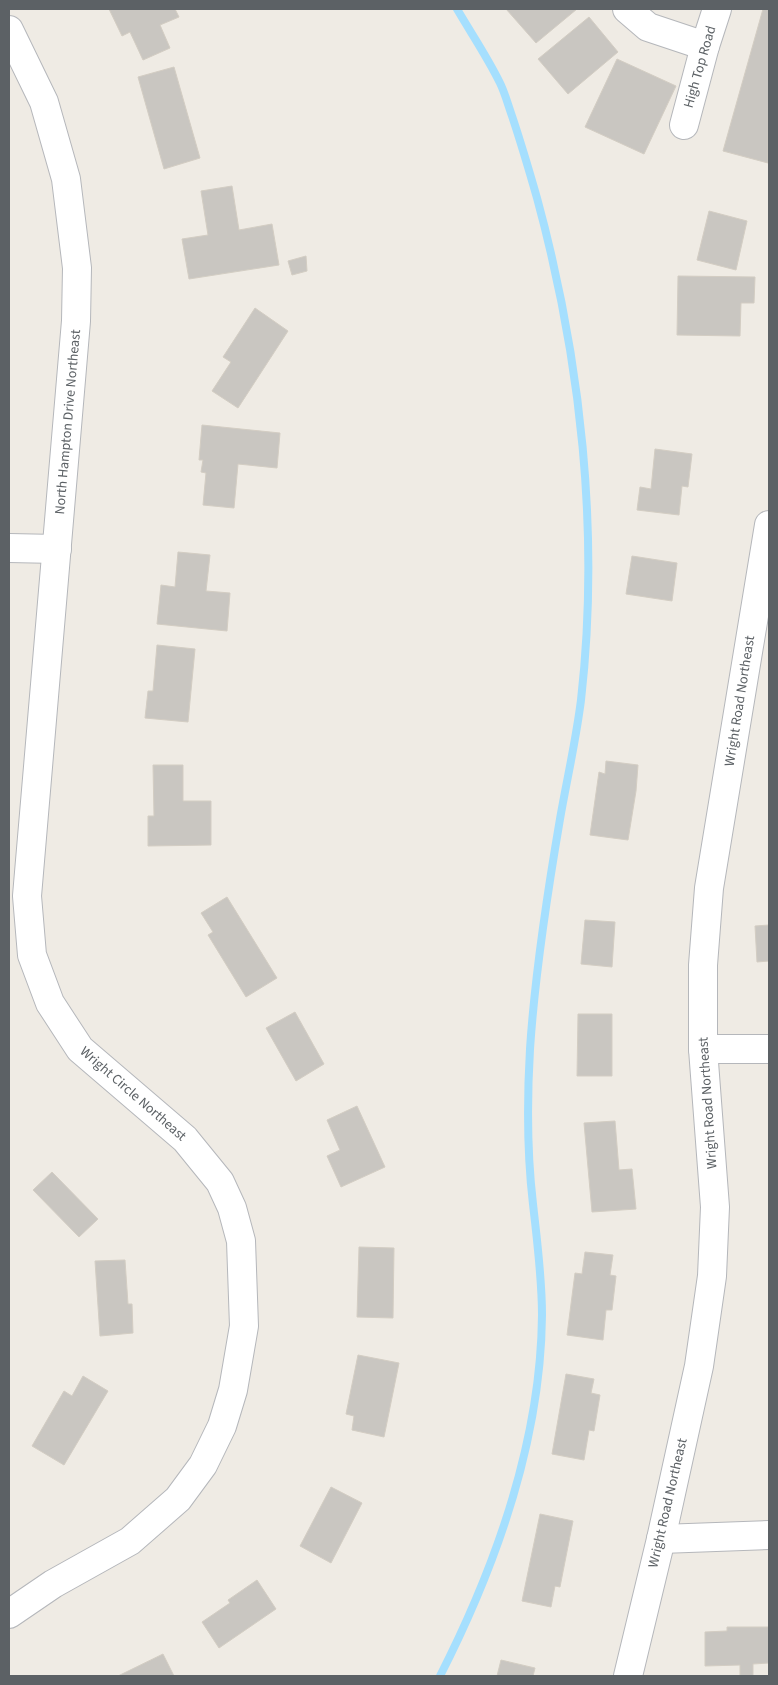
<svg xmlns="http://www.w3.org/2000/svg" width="778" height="1685" font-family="'Source Sans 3',sans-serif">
<rect width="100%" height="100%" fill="#efebe4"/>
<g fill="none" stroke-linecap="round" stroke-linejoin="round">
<path stroke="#a5dffe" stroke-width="8" d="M440 1676C496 1566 541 1440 542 1315 542 1277 537 1241 533 1204 527 1153 527 1100 530 1049 535 972 547 895 560 819 567 779 576 740 581 700 600 533 581 360 537 198 529 170 521 143 512 116 508 105 505 93 500 83 488 58 471 33 457 9"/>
</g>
<g fill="#c9c6c1" stroke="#d3cdc3">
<polygon points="109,9 175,9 179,17 160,25 170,48 143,60 130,32 122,36"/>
<polygon points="506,9 577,9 536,43"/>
<polygon points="763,9 769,9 768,163 723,151"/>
<polygon points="589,17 618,52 568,94 538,59"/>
<polygon points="617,59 676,86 644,154 585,127"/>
<polygon points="174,67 200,158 164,169 138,77"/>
<polygon points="232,186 239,230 272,224 279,265 189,279 182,239 208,235 201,191"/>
<polygon points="709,211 747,221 736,270 697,260"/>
<polygon points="306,256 307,271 292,275 288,261"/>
<polygon points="678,276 755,277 754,303 741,303 740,336 677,335"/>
<polygon points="255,308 288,331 238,408 212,391 231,362 223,357"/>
<polygon points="202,425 280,433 277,468 238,464 234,508 203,505 206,473 201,472 203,460 199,460"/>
<polygon points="655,449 692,454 688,487 682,486 679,515 637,510 640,487 651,489"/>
<polygon points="178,552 210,555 206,591 230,593 227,631 157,624 161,585 175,587"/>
<polygon points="632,556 677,563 672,601 626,594"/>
<polygon points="157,645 195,649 188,722 145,718 148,691 153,691"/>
<polygon points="606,761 638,765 636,791 628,840 590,835 599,772 605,774"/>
<polygon points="153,765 183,765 183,801 211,801 211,845 148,846 148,816 154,816"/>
<polygon points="227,897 277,978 246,997 208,935 213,932 201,913"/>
<polygon points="585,920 615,922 612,967 581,964"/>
<polygon points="769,925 769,961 757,962 755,926"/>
<polygon points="295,1012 324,1064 296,1081 266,1028"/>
<polygon points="578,1014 612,1014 612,1076 577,1076"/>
<polygon points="357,1106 385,1167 341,1187 327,1156 340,1150 327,1120"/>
<polygon points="615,1121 619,1170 632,1169 636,1209 592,1212 584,1123"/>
<polygon points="52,1172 98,1219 79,1237 33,1190"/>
<polygon points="359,1247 394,1248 393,1318 357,1317"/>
<polygon points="585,1252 613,1255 610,1275 616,1276 612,1310 606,1310 603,1340 567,1335 575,1273 582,1274"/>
<polygon points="125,1260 128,1304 132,1304 133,1333 100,1336 95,1261"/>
<polygon points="358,1355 399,1363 384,1437 352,1430 354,1416 346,1414"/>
<polygon points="566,1374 594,1379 591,1393 600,1395 594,1431 589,1430 584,1460 552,1454"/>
<polygon points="83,1376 108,1391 64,1465 32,1446 64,1391 72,1396"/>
<polygon points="331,1487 362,1503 331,1563 300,1546"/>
<polygon points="540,1514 573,1521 560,1587 555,1586 551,1607 522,1601"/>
<polygon points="257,1580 276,1609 219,1648 202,1622 230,1603 228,1600"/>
<polygon points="727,1627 769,1627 769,1663 753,1664 753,1676 740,1676 740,1665 705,1666 705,1632 727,1631"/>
<polygon points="163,1654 174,1676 118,1676"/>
<polygon points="501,1660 535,1668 533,1676 497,1676"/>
</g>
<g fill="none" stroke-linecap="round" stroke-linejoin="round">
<defs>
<g id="minor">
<polyline points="627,9 648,27 705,46"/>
<polyline points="9,30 44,102 66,179 77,268 76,321 27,896 32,955 50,1003 80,1049 185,1139 220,1182 232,1208 241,1241 244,1326 233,1390 222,1426 203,1465 178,1499 130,1541 53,1584 9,1614"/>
<polyline points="684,125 705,46 717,9"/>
<polyline points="9,548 57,549"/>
<polyline points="703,1049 769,1049"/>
<polyline points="661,1539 769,1535"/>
<polyline points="628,1676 661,1539 699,1366 712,1276 715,1207 703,1049 703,965 709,888 769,525"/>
</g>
</defs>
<use href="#minor" stroke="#b5b7bb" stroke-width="30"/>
<use href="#minor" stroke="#fff" stroke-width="28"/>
</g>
<g text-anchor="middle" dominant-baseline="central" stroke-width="4" stroke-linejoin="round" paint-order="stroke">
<g font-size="14" fill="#5c6165" stroke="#fff">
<text transform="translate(700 67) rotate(-74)">High Top Road</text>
<text transform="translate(68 422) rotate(-85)">North Hampton Drive Northeast</text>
<text transform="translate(740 701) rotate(-81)">Wright Road Northeast</text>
<text transform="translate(133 1094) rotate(41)">Wright Circle Northeast</text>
<text transform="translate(708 1103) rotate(-94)">Wright Road Northeast</text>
<text transform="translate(668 1503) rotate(-77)">Wright Road Northeast</text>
</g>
</g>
<rect width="778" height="1685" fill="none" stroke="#5c6165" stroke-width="20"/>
</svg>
